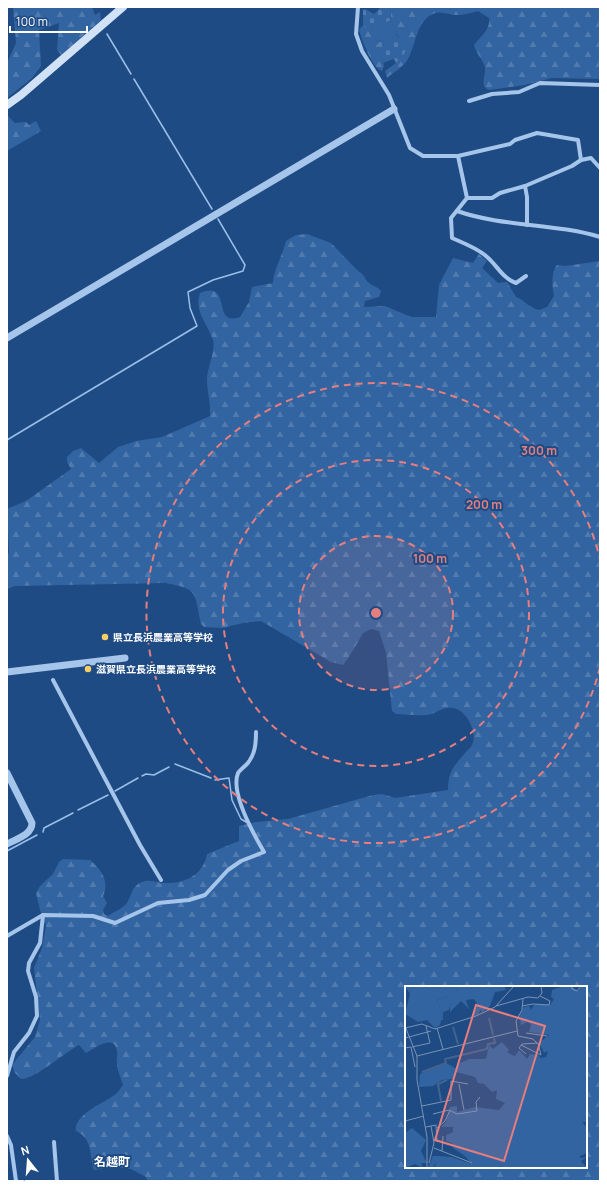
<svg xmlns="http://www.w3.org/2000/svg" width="607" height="1188" font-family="Manrope,'Noto Sans JP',sans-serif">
<defs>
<pattern id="forest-firs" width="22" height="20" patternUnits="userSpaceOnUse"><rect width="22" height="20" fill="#3264a1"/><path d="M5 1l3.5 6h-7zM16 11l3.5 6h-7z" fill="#517baf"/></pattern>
<pattern id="cemetery-stones" width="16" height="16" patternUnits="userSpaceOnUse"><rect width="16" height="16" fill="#3264a1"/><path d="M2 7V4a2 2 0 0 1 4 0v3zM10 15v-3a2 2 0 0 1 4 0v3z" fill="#517baf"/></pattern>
</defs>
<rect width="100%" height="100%" fill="#1f4b84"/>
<polygon fill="#3264a1" points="387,20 391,20 397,35 382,42 380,40 377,42 371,32 373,31 372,27"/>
<g fill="url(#forest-firs)" fill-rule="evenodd">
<polygon points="13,7 92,7 95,15 100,12 101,20 61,55 57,50 59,23 39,30 41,66 32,78 7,98 7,63 16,43"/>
<path d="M390 7H600V79L552 78 525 85 489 90C479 86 486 76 485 67 483 60 476 53 474 45 480 37 491 29 489 18L478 11C471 13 463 15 457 15 448 15 441 10 433 14 415 21 416 49 406 62 401 68 393 73 387 78L385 71 396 63 399 37C391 28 391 19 390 7Z"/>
<path d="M362 26C378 31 380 53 384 66L382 71C372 68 362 40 359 30Z"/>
<polygon points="8,116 15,123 26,122 29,125 36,121 41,131 7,151"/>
<path d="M307 234 331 243 358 271C364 274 364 277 367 281 371 286 377 286 381 291L379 297 365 301 364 307 385 306 411 317H436L439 285 453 258 473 263 479 254 487 261 482 268 498 283 507 282 516 297C525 300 529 308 539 310L547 307 554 296C552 287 551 272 557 265L565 266 600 261V1181H148L146 1177 131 1169 115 1167 94 1170C89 1154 93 1139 76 1131 73 1114 107 1102 117 1093 119 1091 121 1087 123 1085 121 1078 117 1070 117 1063 116 1059 118 1055 117 1051 114 1033 94 1049 86 1053L79 1045C65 1052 34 1080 21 1079L15 1073 12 1065 35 1037 40 1019 34 968 42 948 46 926 40 910 36 893 40 886 53 874 59 862 63 859 90 860C101 869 110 882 103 896L107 903 103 910 104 914 108 916C113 912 122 909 126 904 132 897 131 886 142 882 149 879 156 882 163 883 184 884 203 876 207 854L239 841V826L256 822 288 819 373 795 382 794 395 798 448 790C448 771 454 766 466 752 467 750 471 748 472 745 478 733 467 710 453 708 443 706 436 714 427 715 417 716 406 714 396 714L392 711 386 652 379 631 371 629 363 633C357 644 351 654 343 665L331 662 261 621 243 623 222 628 204 627 201 624C194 592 199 589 165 583L15 586 7 589V558L9 552 7 509 26 501 71 469 67 462V457L73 451 81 448 99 463 118 447 136 441 162 437 210 416C211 403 207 392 207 379 207 369 216 349 213 340 207 323 194 312 200 293 233 279 211 328 240 317L249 302 252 287 273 283C274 268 283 255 286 241L296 235ZM406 987H586V1167H406Z"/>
</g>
<g fill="url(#cemetery-stones)">
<polygon points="379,7 390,7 391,20 372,27 374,31 371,32 363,26 363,10 365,9 374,14 379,9"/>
<polygon points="397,35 407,50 396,63 394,59 383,63 377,42 380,40 382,42"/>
</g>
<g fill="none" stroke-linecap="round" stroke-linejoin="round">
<g stroke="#9abfeb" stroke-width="1.5">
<polyline points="107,34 131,74"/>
<polyline points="134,79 212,209"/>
<polyline points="7,440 197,326 190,308 188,292 213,280 243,271 245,265 218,219"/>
<polyline points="175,764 211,778"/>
<polyline points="142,776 146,774 154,775 169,767"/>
<polyline points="215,780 229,778 232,800 241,819 246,822"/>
<polyline points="115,791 138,778"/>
<polyline points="78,810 108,795"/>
<polyline points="43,832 44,828 73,813"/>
<polyline points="7,851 37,835"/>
</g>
<g stroke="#a6c5ea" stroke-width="4">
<polyline points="358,7 356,34 362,51 389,95 410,148 423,156 458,156 510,144 515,140 537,133 578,140 581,160"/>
<polyline points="469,101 492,94 519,92 540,83 600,85"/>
<path d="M458 156 467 198 451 218 452 238C463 243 477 248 486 256 497 265 502 278 516 283L526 276"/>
<polyline points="525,186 527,197 527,225"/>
<polyline points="467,198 492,198 500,193 525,186 572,166 581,160 591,158 600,168"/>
<path d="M457 211C503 227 554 223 600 237"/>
<polyline points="53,680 140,845 161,880"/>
<path d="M7 936 43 915 93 916 115 923 158 903 189 900 205 895 228 870 241 861 264 852C254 835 230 793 238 773 240 770 244 767 247 764 255 755 256 744 256 732"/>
<polyline points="7,1076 14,1052 29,1033 37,1016 36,997 28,971 29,963 40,943 43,915"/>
<polyline points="7,1136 11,1145 16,1181"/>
<polyline points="54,1142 57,1181"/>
</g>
<g stroke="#a6c5ea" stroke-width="7">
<polyline points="7,338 394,109"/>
<polyline points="7,672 125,658"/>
<path d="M7 773 32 823C32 835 16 839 7 844"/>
</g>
<polyline stroke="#d1e2f7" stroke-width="8" points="7,105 21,95 123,7"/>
</g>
<circle cx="376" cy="613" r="77" fill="#e67e7e" fill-opacity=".12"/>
<g fill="none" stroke="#e67e7e" stroke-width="2" stroke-dasharray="7 5">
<circle cx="376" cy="613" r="77"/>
<circle cx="376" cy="613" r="153"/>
<path d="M600 667A230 230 0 1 1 600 559"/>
</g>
<g fill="#f8ce66" stroke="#1f4b84" stroke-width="1.5">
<circle cx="105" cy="637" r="4"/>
<circle cx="88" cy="669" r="4"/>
</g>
<g text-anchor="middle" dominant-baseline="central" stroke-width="4" stroke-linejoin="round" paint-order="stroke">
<g font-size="10" font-weight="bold" fill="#fff" stroke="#1f4b84" text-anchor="start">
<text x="113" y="637">県立長浜農業高等学校</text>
<text x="96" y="669">滋賀県立長浜農業高等学校</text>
</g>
<g font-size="12" font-weight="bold" fill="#fff" stroke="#1f4b84">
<text x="112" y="1161">名越町</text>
</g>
</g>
<g transform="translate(405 986)">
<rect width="182" height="182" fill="#1f4b84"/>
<path d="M0 0H99L101 4 90 6 85 20 76 27 77 24H75L74 28 67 31 73 19 69 13 61 14 64 23 56 15 45 26V18L54 10 51 2 48 9 32 14 37 30 35 39 30 42 22 34 13 36 0 28 5 8ZM159 0H166L173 5 177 0H182V136H177L182 141V167L175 170V172L182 171 176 175 182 182H30L31 176 28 182H23L28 170H34L46 171 67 178 60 170 48 162 47 157 41 155V149L48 146V141H36L41 136 45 121 52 120V126L70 121 94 124 100 117 91 113 92 104 87 106 79 98 73 97 70 91 51 86 47 93 37 94 28 100 14 101 15 88 41 77 52 83 55 77 64 73H81L84 59 88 63 97 56 104 64 102 66 107 69 110 70 114 64 122 73 125 68 134 69 135 72 141 71 143 65 139 67 134 57 144 49 124 46 126 38 122 36 113 41 116 39 115 32 113 33 119 21 124 20 126 24 129 19H145L149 13 146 11 147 4ZM7 142 21 154 16 165 22 177H16L18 182 10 178 0 182V147Z" fill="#3264a1"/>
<path d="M49 1 55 8V13L45 18 44 24 38 26V34H35L37 30 32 14 47 9 46 2Z" fill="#3264a1"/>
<path fill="none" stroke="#44648e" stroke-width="2" d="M84 32 88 49M48 41 53 58M17 86 41 77 40 73 82 63 83 58 90 57 89 52M36 115 33 98 42 94"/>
<path fill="none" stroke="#7993b5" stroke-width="1" d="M167 0V3L172 5 176 0M118 13 117 24 111 35 113 50 128 53 132 57M91 20 123 11 133 12 137 7 136 0M117 20 128 18 144 19 145 15 135 10M0 40 12 70V94L22 151V182M0 42 17 38 30 43 71 30 90 21 109 0M32 42 38 63M121 47 142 50M0 52 26 45M117 58 133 57 136 69M117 58 114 62 121 68M116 59 136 69M7 61 25 57 21 40M0 62 6 61 10 81M12 70 112 45M54 98 59 124M17 120 46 114V95L63 98M28 128 44 124 52 128 72 125 71 116 75 111M0 135 19 130M26 140 31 139 32 156M21 141 26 140 29 157 24 177M32 142 40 135 45 124M29 162 67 177M37 165 38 150"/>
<path fill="#e67e7e" fill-opacity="0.15" stroke="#e67e7e" stroke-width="2" d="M71 19 140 40 99 175 30 154Z"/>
<rect width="182" height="182" fill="none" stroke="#fff" stroke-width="2"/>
</g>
<circle cx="376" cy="613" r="6" fill="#e67e7e" stroke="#1f4b84" stroke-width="2"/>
<g font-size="12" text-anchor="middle" font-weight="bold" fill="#e67e7e" stroke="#1f4b84" stroke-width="4" stroke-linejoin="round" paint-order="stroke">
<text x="539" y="455">300 m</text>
<text x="484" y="509">200 m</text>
<text x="430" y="563">100 m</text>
</g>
<rect width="607" height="1188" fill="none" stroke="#ffffff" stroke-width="16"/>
<g transform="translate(28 1160) rotate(343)" stroke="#1f4b84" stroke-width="3" paint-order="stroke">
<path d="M0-3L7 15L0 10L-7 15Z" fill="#ffffff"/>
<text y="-6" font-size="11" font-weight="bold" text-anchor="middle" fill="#ffffff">N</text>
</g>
<path d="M10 26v6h77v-6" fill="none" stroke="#ffffff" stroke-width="2"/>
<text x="16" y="26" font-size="12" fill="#ffffff" stroke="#1f4b84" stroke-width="3" paint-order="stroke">100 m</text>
</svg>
